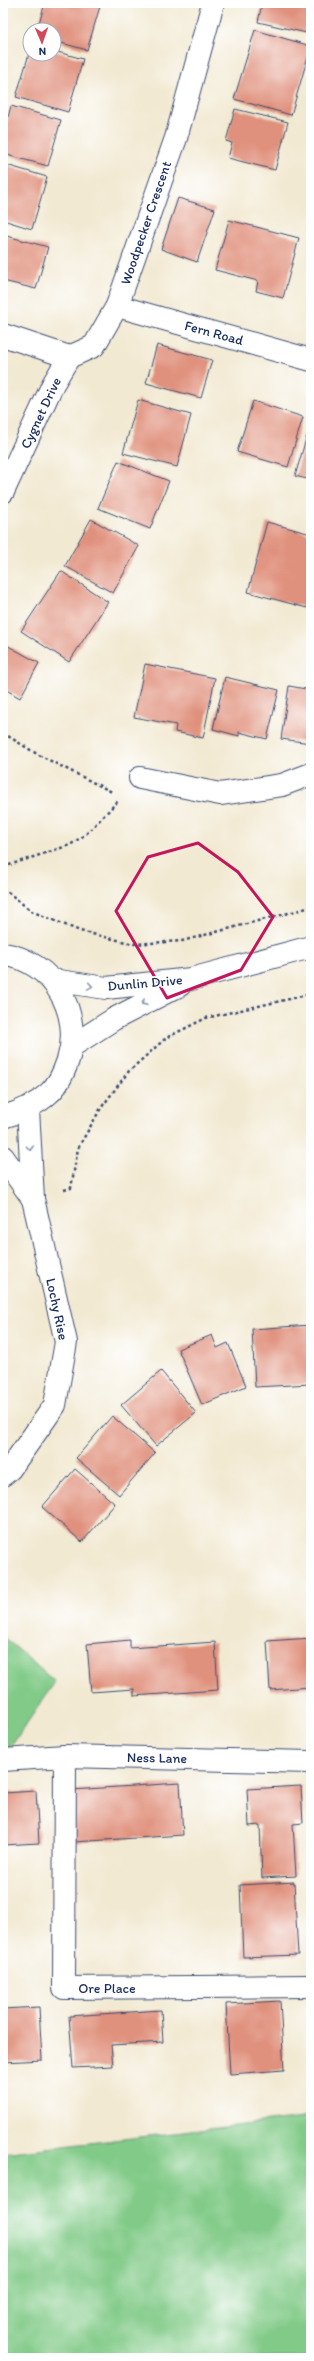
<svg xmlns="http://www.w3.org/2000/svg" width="314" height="2361" font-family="Itim,sans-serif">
<rect width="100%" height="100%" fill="#fff"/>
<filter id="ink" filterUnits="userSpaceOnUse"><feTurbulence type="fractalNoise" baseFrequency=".025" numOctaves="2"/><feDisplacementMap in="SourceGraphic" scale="8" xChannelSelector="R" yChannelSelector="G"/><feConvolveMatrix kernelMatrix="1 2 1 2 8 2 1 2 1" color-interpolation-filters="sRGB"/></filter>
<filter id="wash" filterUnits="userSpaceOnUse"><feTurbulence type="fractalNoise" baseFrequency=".012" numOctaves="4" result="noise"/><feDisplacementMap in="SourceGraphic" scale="16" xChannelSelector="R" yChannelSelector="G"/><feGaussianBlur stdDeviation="0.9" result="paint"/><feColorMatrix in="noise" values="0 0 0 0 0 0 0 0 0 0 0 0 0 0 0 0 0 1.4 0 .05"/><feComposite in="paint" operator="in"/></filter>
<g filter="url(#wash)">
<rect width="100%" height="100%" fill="#f2e9d2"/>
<g fill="#81ca87" stroke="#4e7c72">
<polygon points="3,1636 55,1682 10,1748 3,1748"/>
<polygon points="311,2117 311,2358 3,2358 3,2153"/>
</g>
<g id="blocks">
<g fill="#e0917d">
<polygon points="45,3 101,3 87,50 54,41 54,30 37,30"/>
<polygon points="262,3 311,3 311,34 258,22"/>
<polygon points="255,30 311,46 291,115 234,99"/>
<polygon points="54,51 83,59 68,112 16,97 29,54 54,54"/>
<polygon points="11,106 61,120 48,166 3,154 3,135"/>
<polygon points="235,109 288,122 275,170 228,158 232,143 226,141"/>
<polygon points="3,164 47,177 32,229 3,220"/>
<polygon points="178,198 215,209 197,262 161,249"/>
<polygon points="229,220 299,238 283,298 256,291 258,281 215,270"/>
<polygon points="3,235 48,247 36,289 3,281"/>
<polygon points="157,345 212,360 201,398 146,383"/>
<polygon points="138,400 191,415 177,467 123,453"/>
<polygon points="253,401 303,417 288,467 237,452"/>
<polygon points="311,422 311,480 295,476"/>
<polygon points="118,461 169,481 150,529 98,508"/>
<polygon points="91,519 139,546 113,593 65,566"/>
<polygon points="267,522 311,534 311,570 308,580 311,581 311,592 307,608 248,592"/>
<polygon points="61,571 108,602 69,662 21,631"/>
<polygon points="3,643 39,663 20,698 3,688"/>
<polygon points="145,664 215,678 203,738 175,732 176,725 134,717"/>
<polygon points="225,677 279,690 267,739 239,732 239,736 213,729"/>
<polygon points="289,686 311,690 311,743 281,739"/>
<polygon points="311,1325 311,1384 255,1387 252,1329"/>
<polygon points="212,1335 217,1348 228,1343 246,1386 202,1405 178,1349"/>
<polygon points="161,1371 196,1413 156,1446 121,1405"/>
<polygon points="112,1416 155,1453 119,1495 76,1458"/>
<polygon points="75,1469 115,1504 82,1542 42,1507"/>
<polygon points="311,1638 311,1687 270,1690 267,1641"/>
<polygon points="130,1640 130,1648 215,1642 218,1690 134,1696 134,1689 91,1692 87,1644"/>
<polygon points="180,1783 183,1835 74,1842 71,1790"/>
<polygon points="301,1786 303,1823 293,1824 296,1876 262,1878 260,1825 249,1826 247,1789"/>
<polygon points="36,1791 39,1843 3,1845 3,1793"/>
<polygon points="294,1882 298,1955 243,1957 240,1885"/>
<polygon points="280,2001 284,2070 230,2074 226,2004"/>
<polygon points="39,2007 42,2060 3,2062 3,2009"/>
<polygon points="161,2010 163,2042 111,2045 113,2066 73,2068 69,2016"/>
</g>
</g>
</g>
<g filter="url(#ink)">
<use href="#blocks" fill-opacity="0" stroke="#3b4b6f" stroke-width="1"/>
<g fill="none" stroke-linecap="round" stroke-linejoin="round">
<defs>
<g id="minor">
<polyline points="117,306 311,360"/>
<polyline points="3,335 69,357 94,346 117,306 176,138 213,3"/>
<polyline points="3,492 53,384 69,357"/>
<polyline points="140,778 220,794 282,785 311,774"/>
<path d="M3 954C53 961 83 1013 68 1060 64 1072 58 1086 48 1094 35 1106 20 1112 3 1117"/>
<polyline points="52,980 106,988 191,979 311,947"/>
<polyline points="72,1046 114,1019 180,985"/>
<polyline points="3,1157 33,1199"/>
<polyline points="3,1475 10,1469 55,1405 66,1342 33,1199 28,1109"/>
<polyline points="65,1756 64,1988 311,1986"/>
<polyline points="3,1760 65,1756 311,1762"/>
</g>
</defs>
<use href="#minor" stroke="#3b4b6f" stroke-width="24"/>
<g stroke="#3b4b6f" stroke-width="2.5" stroke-dasharray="3 3" stroke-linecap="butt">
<polyline points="3,733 37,754 112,792"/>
<polyline points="3,867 70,845 86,834 119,800"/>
<polyline points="3,888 31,911 80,931 134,944 182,941 311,907"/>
<polyline points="64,1190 71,1188 78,1148 101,1108 129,1071 166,1038 206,1018 311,994"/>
</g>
<use href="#minor" stroke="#fff" stroke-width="22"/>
</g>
<defs><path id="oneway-chevron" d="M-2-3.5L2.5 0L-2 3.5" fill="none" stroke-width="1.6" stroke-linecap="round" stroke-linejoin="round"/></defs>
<g stroke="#8d97ae">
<use href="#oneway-chevron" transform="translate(90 986) rotate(9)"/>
<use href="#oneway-chevron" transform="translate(144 1003) rotate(153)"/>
<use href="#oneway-chevron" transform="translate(30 1148) rotate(87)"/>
</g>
</g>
<path fill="none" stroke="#c2185b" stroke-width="3" stroke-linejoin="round" d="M198 843 238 872 273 917 241 970 167 998 116 911 148 857Z"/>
<g text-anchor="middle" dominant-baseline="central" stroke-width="3.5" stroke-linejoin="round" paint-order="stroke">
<g font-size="14" fill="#1b2f5e" stroke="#fff">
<text transform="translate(146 223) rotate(-71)">Woodpecker Crescent</text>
<text transform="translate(214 333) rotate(15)">Fern Road</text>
<text transform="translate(41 413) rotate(-65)">Cygnet Drive</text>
<text transform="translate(145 983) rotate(-5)">Dunlin Drive</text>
<text transform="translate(57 1309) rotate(78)">Lochy Rise</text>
<text transform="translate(157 1758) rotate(1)">Ness Lane</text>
<text x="107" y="1988">Ore Place</text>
</g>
</g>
<rect width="314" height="2361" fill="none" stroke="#fff" stroke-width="16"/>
<g transform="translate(42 42) rotate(178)"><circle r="19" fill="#ffffff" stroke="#a4acbf"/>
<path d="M0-3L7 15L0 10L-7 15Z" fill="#d1495b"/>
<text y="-6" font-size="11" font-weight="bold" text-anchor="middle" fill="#1b2f5e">N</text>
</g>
</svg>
